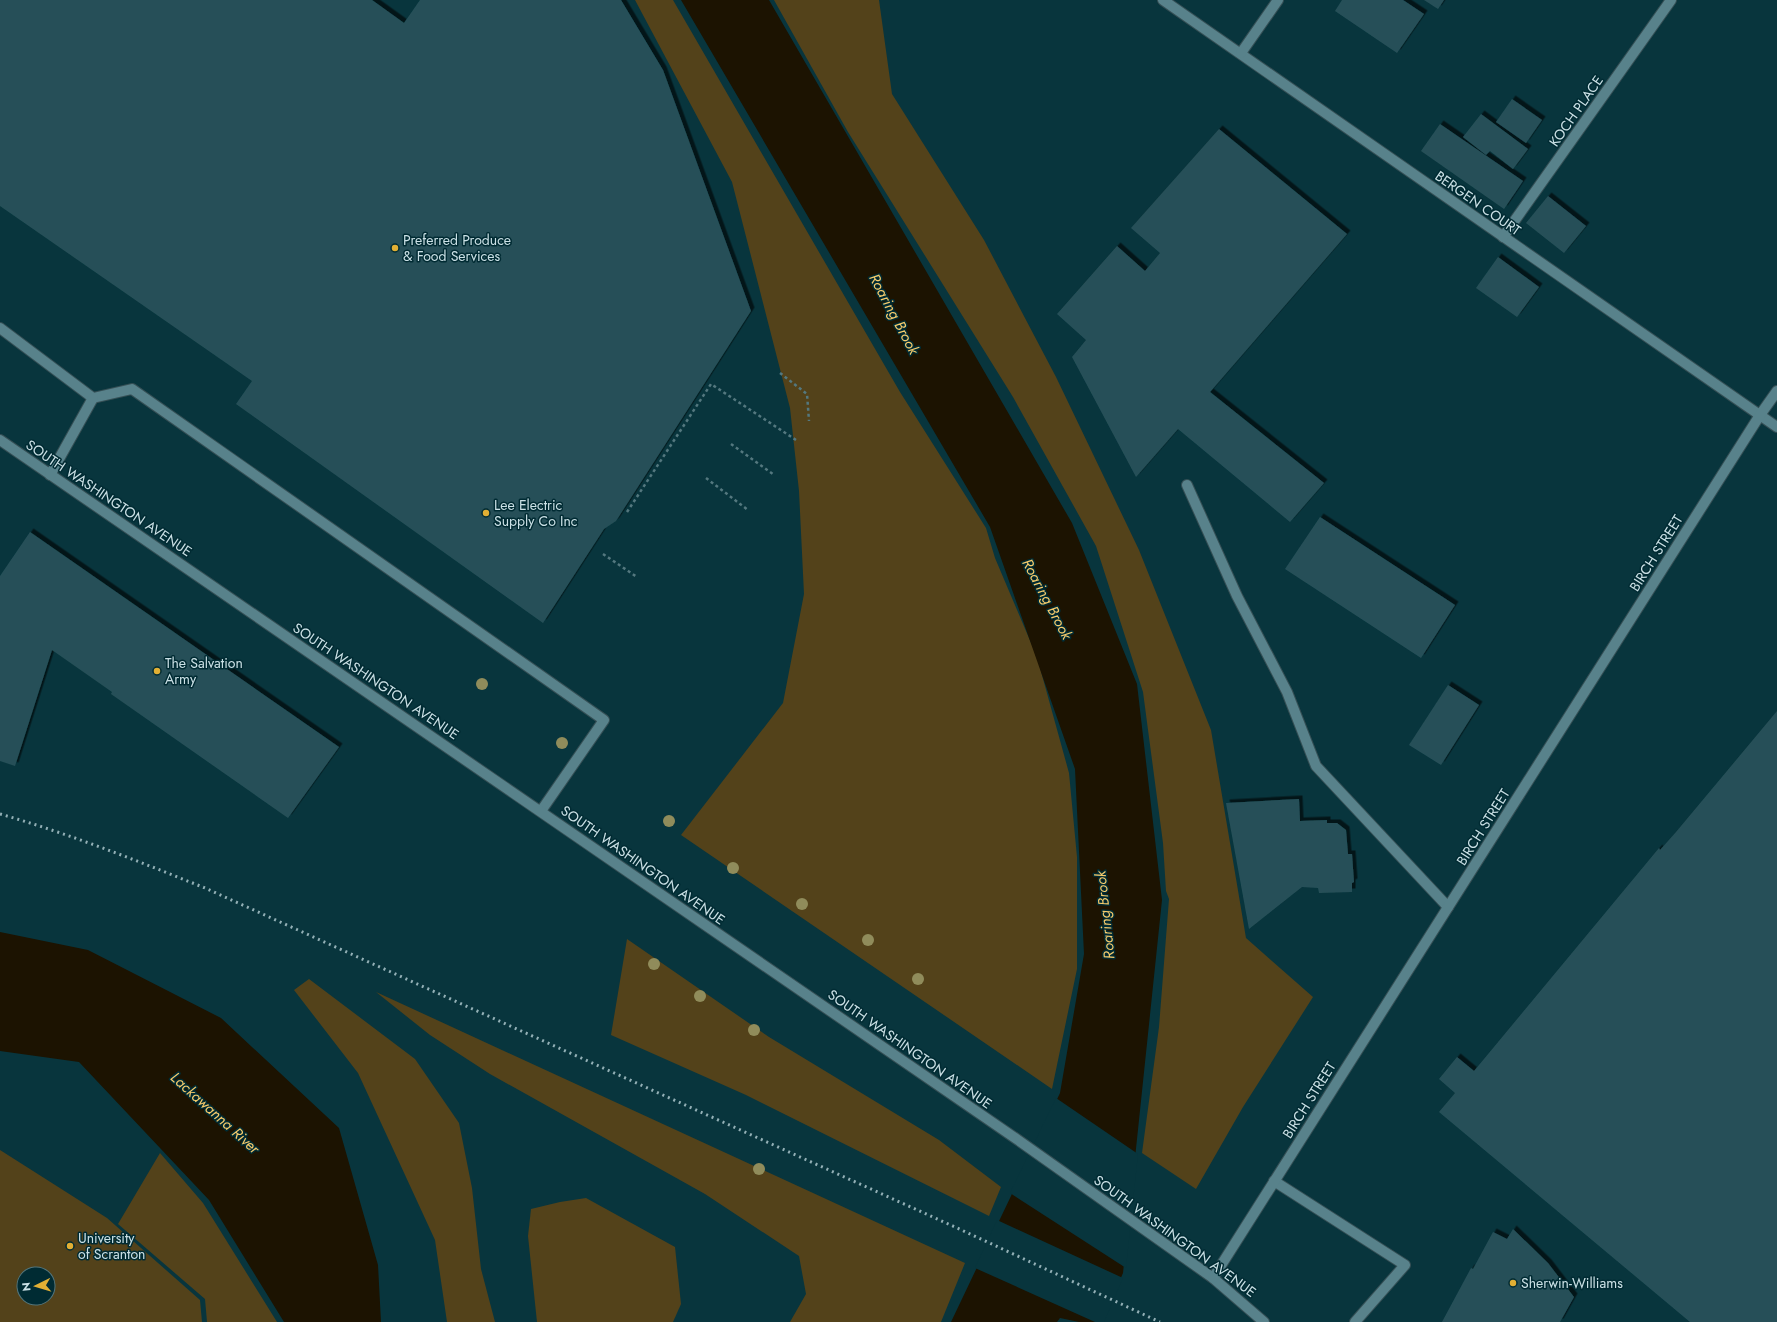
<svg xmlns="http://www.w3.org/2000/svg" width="1777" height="1322" font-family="Jost,sans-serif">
<defs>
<filter id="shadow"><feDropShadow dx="3.5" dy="-3.5" stdDeviation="0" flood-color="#0009"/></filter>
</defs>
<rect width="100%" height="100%" fill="#08353d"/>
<g fill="#53421a" fill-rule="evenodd">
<polygon points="635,0 673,0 900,392 986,528 995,558 1037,657 1069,773 1077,857 1077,969 1052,1089 681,835 783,703 804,594 799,491 790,408 732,182"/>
<polygon points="774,0 879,0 892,94 984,240 1056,377 1139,550 1211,730 1246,938 1313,997 1243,1107 1196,1189 1142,1153 1159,1027 1169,899 1166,891 1163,843 1143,692 1096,546 1013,397 848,132"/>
<polygon points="627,939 769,1037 939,1140 1001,1187 989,1216 746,1095 611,1035"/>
<polygon points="309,979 415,1059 459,1123 472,1188 481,1269 495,1322 447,1322 435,1240 358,1073 294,990"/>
<polygon points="376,992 965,1263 941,1322 790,1322 806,1294 799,1256 705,1194 490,1074 430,1035"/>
<path d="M0 1150 107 1218 200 1300 202 1322H0ZM24 1274H48V1298H24Z"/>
<polygon points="160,1153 203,1203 277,1322 207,1322 205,1299 118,1224"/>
<polygon points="586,1198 675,1247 681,1304 673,1322 537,1322 528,1236 531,1209 560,1202"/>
</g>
<g fill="#1c1301">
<polygon points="681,0 769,0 1072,523 1137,684 1162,900 1123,1273 1102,1322 1079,1322 1060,1318 1057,1322 951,1322 1060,1093 1084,954 1075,769 990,527"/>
<polygon points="0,932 88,950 221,1018 339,1128 378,1265 381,1322 284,1322 209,1200 79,1062 0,1051"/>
</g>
<g fill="#08353d">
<polygon points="1056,1098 1138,1154 1126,1268 1010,1193"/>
<polygon points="997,1220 1123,1278 1104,1322 1095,1322 975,1268"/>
</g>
<g fill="#265058" filter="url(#shadow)">
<polygon points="0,0 372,0 404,23 420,0 621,0 663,70 751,311 616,521 604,529 543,623 236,404 252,381 0,206"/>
<polygon points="1342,0 1403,0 1424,14 1397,53 1335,11"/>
<polygon points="1424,0 1444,0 1438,9"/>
<polygon points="1512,99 1542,120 1526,143 1496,122"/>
<polygon points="1481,114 1528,149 1513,169 1490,151 1486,155 1463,137"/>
<polygon points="1440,124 1523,181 1504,209 1421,151"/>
<polygon points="1219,129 1347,234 1210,392 1324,483 1290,522 1178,429 1136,477 1072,357 1086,340 1057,314 1117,246 1145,271 1160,253 1131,228"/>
<polygon points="1548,196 1586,226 1564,253 1526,223"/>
<polygon points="1498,257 1539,287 1517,317 1476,288"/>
<polygon points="1320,517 1455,605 1421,658 1285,569"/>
<polygon points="30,532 339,747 288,818 111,694 112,692 52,650 15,766 0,761 0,576"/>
<polygon points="1448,685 1479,705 1441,765 1409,745"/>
<polygon points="1777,711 1777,1322 1690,1322 1439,1112 1455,1093 1439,1079 1457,1057 1474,1071 1659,848 1660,850 1676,832"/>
<polygon points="1299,799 1300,821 1327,820 1327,823 1337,823 1346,830 1348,854 1352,854 1354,882 1352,883 1352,892 1319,893 1318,888 1302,887 1249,929 1226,803"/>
<polygon points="1513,1229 1548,1263 1574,1297 1560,1322 1442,1322 1471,1268 1473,1269 1493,1232 1507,1239"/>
</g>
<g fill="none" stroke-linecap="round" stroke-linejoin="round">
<defs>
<g id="minor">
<polyline points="1163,0 1777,427"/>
<polyline points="1241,53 1278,0"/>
<polyline points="1503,237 1671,0"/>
<polyline points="0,328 93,398 132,389 604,720 541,811"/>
<polyline points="0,440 1018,1140 1213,1278 1264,1322"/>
<polyline points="50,475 93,398"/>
<polyline points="1187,485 1237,596 1287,692 1316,766 1448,907"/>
<polyline points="1274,1181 1405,1265 1355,1322"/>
<polyline points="1213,1278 1760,415 1777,391"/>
</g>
</defs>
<use href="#minor" stroke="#354f55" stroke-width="12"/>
<g stroke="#54787f" stroke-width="2.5" stroke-dasharray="3 3" stroke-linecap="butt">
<polyline points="780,373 807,394 809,421"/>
<polyline points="731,444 773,474"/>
<polyline points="706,478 748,510"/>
<polyline points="627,512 711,384 796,440"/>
<polyline points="603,554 637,577"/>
</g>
<use href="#minor" stroke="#58828b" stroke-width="10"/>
<path stroke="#93b0b6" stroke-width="3" stroke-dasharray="2 4" stroke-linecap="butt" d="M0 814C70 834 138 861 205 888L955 1227 1160 1322"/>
</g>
<g fill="#908c5b">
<circle cx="482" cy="684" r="6"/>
<circle cx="562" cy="743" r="6"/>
<circle cx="669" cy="821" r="6"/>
<circle cx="733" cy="868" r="6"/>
<circle cx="802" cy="904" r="6"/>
<circle cx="868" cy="940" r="6"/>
<circle cx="654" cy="964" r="6"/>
<circle cx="918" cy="979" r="6"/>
<circle cx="700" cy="996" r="6"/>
<circle cx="754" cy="1030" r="6"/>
<circle cx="759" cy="1169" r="6"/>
</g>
<g fill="#e1af34" stroke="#002b33" stroke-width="1.5">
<circle cx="395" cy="248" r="4"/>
<circle cx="486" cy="513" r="4"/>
<circle cx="157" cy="671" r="4"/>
<circle cx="70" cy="1246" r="4"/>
<circle cx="1513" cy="1283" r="4"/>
</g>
<g text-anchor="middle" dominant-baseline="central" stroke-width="3" stroke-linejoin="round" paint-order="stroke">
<g font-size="14" fill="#cbe1e6" stroke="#002b33">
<text transform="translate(1576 111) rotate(-55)">KOCH PLACE</text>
<text transform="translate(1478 203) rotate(35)">BERGEN COURT</text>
<text transform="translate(109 498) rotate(34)">SOUTH WASHINGTON AVENUE</text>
<text transform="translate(1656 553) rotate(-58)">BIRCH STREET</text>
<text transform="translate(376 681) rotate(34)">SOUTH WASHINGTON AVENUE</text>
<text transform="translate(1483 827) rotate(-58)">BIRCH STREET</text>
<text transform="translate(643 865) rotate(35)">SOUTH WASHINGTON AVENUE</text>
<text transform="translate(910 1049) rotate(35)">SOUTH WASHINGTON AVENUE</text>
<text transform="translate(1309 1100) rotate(-58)">BIRCH STREET</text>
<text transform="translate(1175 1236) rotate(36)">SOUTH WASHINGTON AVENUE</text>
</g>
<g font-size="14" fill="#cbe1e6" stroke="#002b33" text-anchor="start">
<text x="403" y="240">Preferred Produce<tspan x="403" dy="16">&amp; Food Services</tspan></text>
<text x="494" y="505">Lee Electric<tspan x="494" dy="16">Supply Co Inc</tspan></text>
<text x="165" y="663">The Salvation<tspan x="165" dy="16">Army</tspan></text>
<text x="78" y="1238">University<tspan x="78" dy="16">of Scranton</tspan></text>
<text x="1521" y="1283">Sherwin-Williams</text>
</g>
<g font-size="15" font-style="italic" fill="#f7cc6c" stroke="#002b33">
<text transform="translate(894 314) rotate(62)">Roaring Brook</text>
<text transform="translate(1047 599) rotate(62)">Roaring Brook</text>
<text transform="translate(1105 915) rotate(-96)">Roaring Brook</text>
<text transform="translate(215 1113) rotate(42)">Lackawanna River</text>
</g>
</g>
<g transform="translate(36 1286) rotate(265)"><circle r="19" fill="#002b33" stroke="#51747b"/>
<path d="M0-3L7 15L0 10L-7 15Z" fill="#e1af34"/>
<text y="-6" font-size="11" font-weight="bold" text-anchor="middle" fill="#cbe1e6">N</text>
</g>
</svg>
